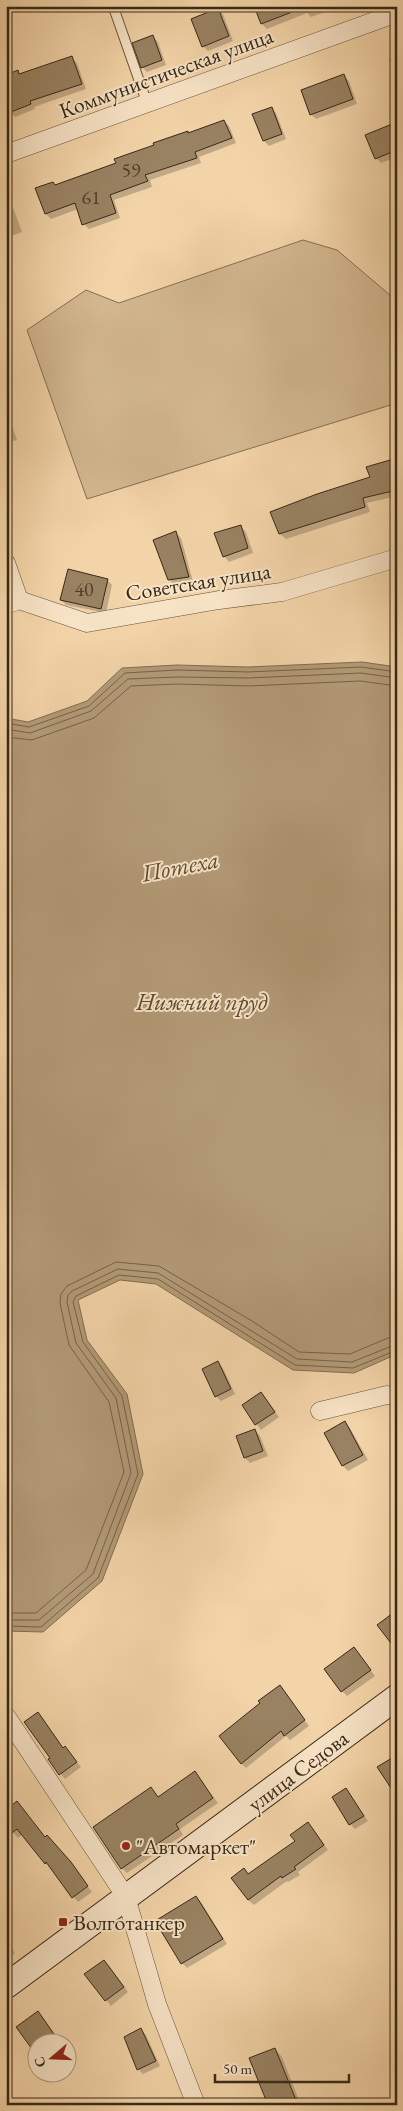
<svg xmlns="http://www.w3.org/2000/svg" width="403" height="2111" font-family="'EB Garamond',serif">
<rect width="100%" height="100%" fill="#f3d4a8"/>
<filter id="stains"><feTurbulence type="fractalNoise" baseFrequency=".004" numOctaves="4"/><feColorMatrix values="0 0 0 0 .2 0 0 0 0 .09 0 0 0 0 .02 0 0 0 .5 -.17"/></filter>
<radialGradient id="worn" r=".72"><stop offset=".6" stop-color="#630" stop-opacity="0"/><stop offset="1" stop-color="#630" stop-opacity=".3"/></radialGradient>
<polygon fill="#d3b78f" stroke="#857053" points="303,240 337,250 397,301 397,403 87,499 27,330 86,290 119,303"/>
<polygon fill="#b39a77" stroke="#816d51" points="362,662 397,667 397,1354 354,1373 293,1370 156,1284 120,1280 78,1300 87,1340 127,1394 143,1474 102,1581 43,1632 6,1631 6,718 28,722 87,701 122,668 177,665 248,667"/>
<g fill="#0003">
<polygon points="255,6 343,6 311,17 307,13 267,29 262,24"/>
<polygon points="218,9 223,14 233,41 208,51 203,46"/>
<polygon points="153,37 158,42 166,65 147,72 142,67"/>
<polygon points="397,57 397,82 389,59"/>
<polygon points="72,58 77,63 86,89 34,107 35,109 15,117 10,112 17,72 21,75"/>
<polygon points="344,76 349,81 357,104 316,119 311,114"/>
<polygon points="271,108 276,113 286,139 269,146 264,141"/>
<polygon points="224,121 229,126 236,143 199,157 201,163 150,180 152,187 114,200 120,218 89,229 84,224 78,209 51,219 46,214 37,189 56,186 117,164 155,146"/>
<polygon points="397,148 397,157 381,163 376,158"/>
<polygon points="6,200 12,205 22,232 6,238"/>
<polygon points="6,414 9,417 17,440 6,443"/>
<polygon points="397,461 397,496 367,503 370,512 286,539 280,534"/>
<polygon points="241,527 246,532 253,553 229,562 224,556"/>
<polygon points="176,533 181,538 193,581 174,585 169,579"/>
<polygon points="107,580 112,585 106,613 66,605 61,600"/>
<polygon points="218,1363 223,1368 235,1394 221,1401 216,1396"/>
<polygon points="261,1393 279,1417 261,1430 243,1406"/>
<polygon points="345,1423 350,1428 368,1460 348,1471 343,1466 325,1433"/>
<polygon points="255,1431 260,1436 268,1456 250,1463 245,1458 238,1437"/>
<polygon points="354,1649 375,1676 347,1696 342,1691"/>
<polygon points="280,1687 309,1726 290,1740 286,1736 246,1768 241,1763"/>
<polygon points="42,1719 64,1749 70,1753 81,1767 65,1779 49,1760 51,1758"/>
<polygon points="195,1773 218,1803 180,1829 183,1835 127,1873 122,1868 151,1789 159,1798"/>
<polygon points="346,1789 368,1821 355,1829 350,1824"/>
<polygon points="6,1824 52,1842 92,1892 78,1902 23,1834 18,1838"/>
<polygon points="313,1829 328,1850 298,1872 300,1875 288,1882 287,1881 254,1905 248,1900 244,1870 249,1875"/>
<polygon points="196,1897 201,1902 227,1944 187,1968 182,1963"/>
<polygon points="6,1941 15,1953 6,1960"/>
<polygon points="109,1966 128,1992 111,2006 86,1974"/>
<polygon points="38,2012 58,2039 52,2044 38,2044 38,2053 18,2027"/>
<polygon points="141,2030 146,2035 160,2066 143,2074 138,2069"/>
<polygon points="275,2049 282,2057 301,2105 269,2105"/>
<polygon points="6,2058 13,2068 6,2073"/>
<polygon points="175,2098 181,2105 156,2105"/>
</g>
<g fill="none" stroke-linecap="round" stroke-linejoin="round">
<g stroke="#756247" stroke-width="1">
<polyline points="6,723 29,727 89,706 125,673 177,670 248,672 361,667 397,672"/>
<polyline points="6,729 30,733 91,711 128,679 177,677 248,678 361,673 397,678"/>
<polyline points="6,737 32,740 94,718 131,686 177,684 249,686 360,681 397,686"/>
<polyline points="6,1613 36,1613 86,1570 124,1472 109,1402 69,1345 60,1303 61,1294 67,1286 116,1262 159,1266 252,1321 299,1352 350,1354 388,1338 397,1336"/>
<polyline points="6,1620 39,1620 93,1574 131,1473 116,1398 76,1343 67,1302 68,1295 72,1291 118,1269 158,1273 297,1359 352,1362 397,1344"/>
<polyline points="6,1626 41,1627 98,1578 138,1474 122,1396 83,1342 73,1302 76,1296 119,1275 158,1279 295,1365 353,1368 397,1350"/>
</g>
</g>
<g fill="#998262" stroke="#372917">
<polygon points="254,6 305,6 305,7 261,24"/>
<polygon points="218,8 229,36 202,47 191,19"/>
<polygon points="153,35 162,60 141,68 132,43"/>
<polygon points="72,56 82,84 30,101 31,104 6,114 6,75 18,70 19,74"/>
<polygon points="344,74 353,99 310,115 301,90"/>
<polygon points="272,107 282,134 263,141 252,114"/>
<polygon points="224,120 232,138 195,152 197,158 145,175 148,181 110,195 116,213 82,225 75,203 45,214 35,188 53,182 55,185 116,163 114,159 154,145 153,143 188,131 188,133"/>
<polygon points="397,122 397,150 375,159 365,135"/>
<polygon points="397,458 397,490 363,498 365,507 279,534 270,512 317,494 370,477 366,467"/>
<polygon points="241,525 248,548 223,557 214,533"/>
<polygon points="176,531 189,577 168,580 153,540"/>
<polygon points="68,569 108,579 101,609 60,600"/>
<polygon points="218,1361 231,1389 215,1397 202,1369"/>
<polygon points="261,1392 275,1412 255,1425 242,1405"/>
<polygon points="345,1421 363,1455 342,1466 324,1433"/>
<polygon points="255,1429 263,1451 244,1458 236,1436"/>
<polygon points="397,1610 397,1651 377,1625"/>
<polygon points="354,1647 371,1670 341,1692 324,1669"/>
<polygon points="280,1685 305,1720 284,1736 281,1731 241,1764 219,1736 260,1703 258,1701"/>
<polygon points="38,1712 63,1748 65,1746 77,1762 59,1775 48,1759 50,1758 24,1722"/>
<polygon points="397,1755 397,1797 377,1767"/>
<polygon points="195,1771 213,1798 176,1824 179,1829 121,1869 93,1827 151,1787 158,1797"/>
<polygon points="346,1788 364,1816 349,1825 332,1797"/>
<polygon points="17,1801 45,1837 47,1835 71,1862 88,1886 72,1898 46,1862 45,1864 17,1829 12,1833 6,1826 6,1810"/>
<polygon points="308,1822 324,1845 294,1867 296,1869 282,1878 281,1876 248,1900 231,1878 244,1868 248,1874 295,1841 290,1835"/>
<polygon points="196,1896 223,1939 181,1964 155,1921"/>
<polygon points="104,1960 124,1987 105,2001 84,1974"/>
<polygon points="38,2011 54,2034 41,2044 38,2044 32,2049 16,2027"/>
<polygon points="141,2028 156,2061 137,2070 124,2037"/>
<polygon points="275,2048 298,2105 268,2105 249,2058"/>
</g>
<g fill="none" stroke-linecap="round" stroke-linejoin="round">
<defs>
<polyline id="lane" points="113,6 147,103"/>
<g id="street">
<polyline points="6,154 397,13"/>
<polyline points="6,563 19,600"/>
<polyline points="6,605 19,600 87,623 219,600 282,592 397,558"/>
<polyline points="320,1411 387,1395 397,1397"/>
<polyline points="6,1716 126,1897 157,2004 196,2105"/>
</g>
<polyline id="secondary" points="6,1986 397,1697"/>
</defs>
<use href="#lane" stroke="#66543b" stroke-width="11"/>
<use href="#street" stroke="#66543b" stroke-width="19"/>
<use href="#secondary" stroke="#372917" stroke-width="27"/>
<use href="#lane" stroke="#f7e3c6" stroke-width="9"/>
<use href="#street" stroke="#f7e3c6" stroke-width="18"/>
<use href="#secondary" stroke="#f7e3c6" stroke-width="25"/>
</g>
<g fill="#8f2418" stroke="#f7e3c6" stroke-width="2">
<circle cx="126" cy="1846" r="5"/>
<rect x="58" y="1917" width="10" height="10" rx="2.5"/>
</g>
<g text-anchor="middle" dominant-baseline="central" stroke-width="4" stroke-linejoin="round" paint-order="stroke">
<g font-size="20" fill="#503f2a">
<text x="131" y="170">59</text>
<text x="91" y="197">61</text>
<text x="84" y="589">40</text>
</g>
<g font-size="22" fill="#372917" stroke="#f7e3c6">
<text transform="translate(166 73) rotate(-20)">Коммунистическая улица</text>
<text transform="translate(198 582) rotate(-9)">Советская улица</text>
<text transform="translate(298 1771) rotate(-37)">улица Седова</text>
</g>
<g font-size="22" fill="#372917" stroke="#f7e3c6" text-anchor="start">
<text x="136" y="1846">"Автомаркет"</text>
<text x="73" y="1922">Волготанкер</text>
</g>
<g font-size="24" font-style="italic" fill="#5c4b34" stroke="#f7e3c6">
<text transform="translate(180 866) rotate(-11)">Потеха</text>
<text x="202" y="1001">Нижний пруд</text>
</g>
</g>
<rect width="403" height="2111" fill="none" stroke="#f3d4a8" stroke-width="25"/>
<rect x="8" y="8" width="388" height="2096" fill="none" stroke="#372917" stroke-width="2.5"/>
<rect x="12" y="12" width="378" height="2086" fill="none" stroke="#372917"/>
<g transform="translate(52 2058) rotate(251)"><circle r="24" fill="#f7e3c6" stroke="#aa9980"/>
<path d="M0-4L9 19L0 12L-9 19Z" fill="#8f2418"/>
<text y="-8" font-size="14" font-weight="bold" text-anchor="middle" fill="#372917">С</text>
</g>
<path d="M215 2074v8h134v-8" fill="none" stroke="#372917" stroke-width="2.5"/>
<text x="223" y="2074" font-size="15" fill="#372917" stroke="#f7e3c6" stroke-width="4" paint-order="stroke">50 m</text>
<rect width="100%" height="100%" filter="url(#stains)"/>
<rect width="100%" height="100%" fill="url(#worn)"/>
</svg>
